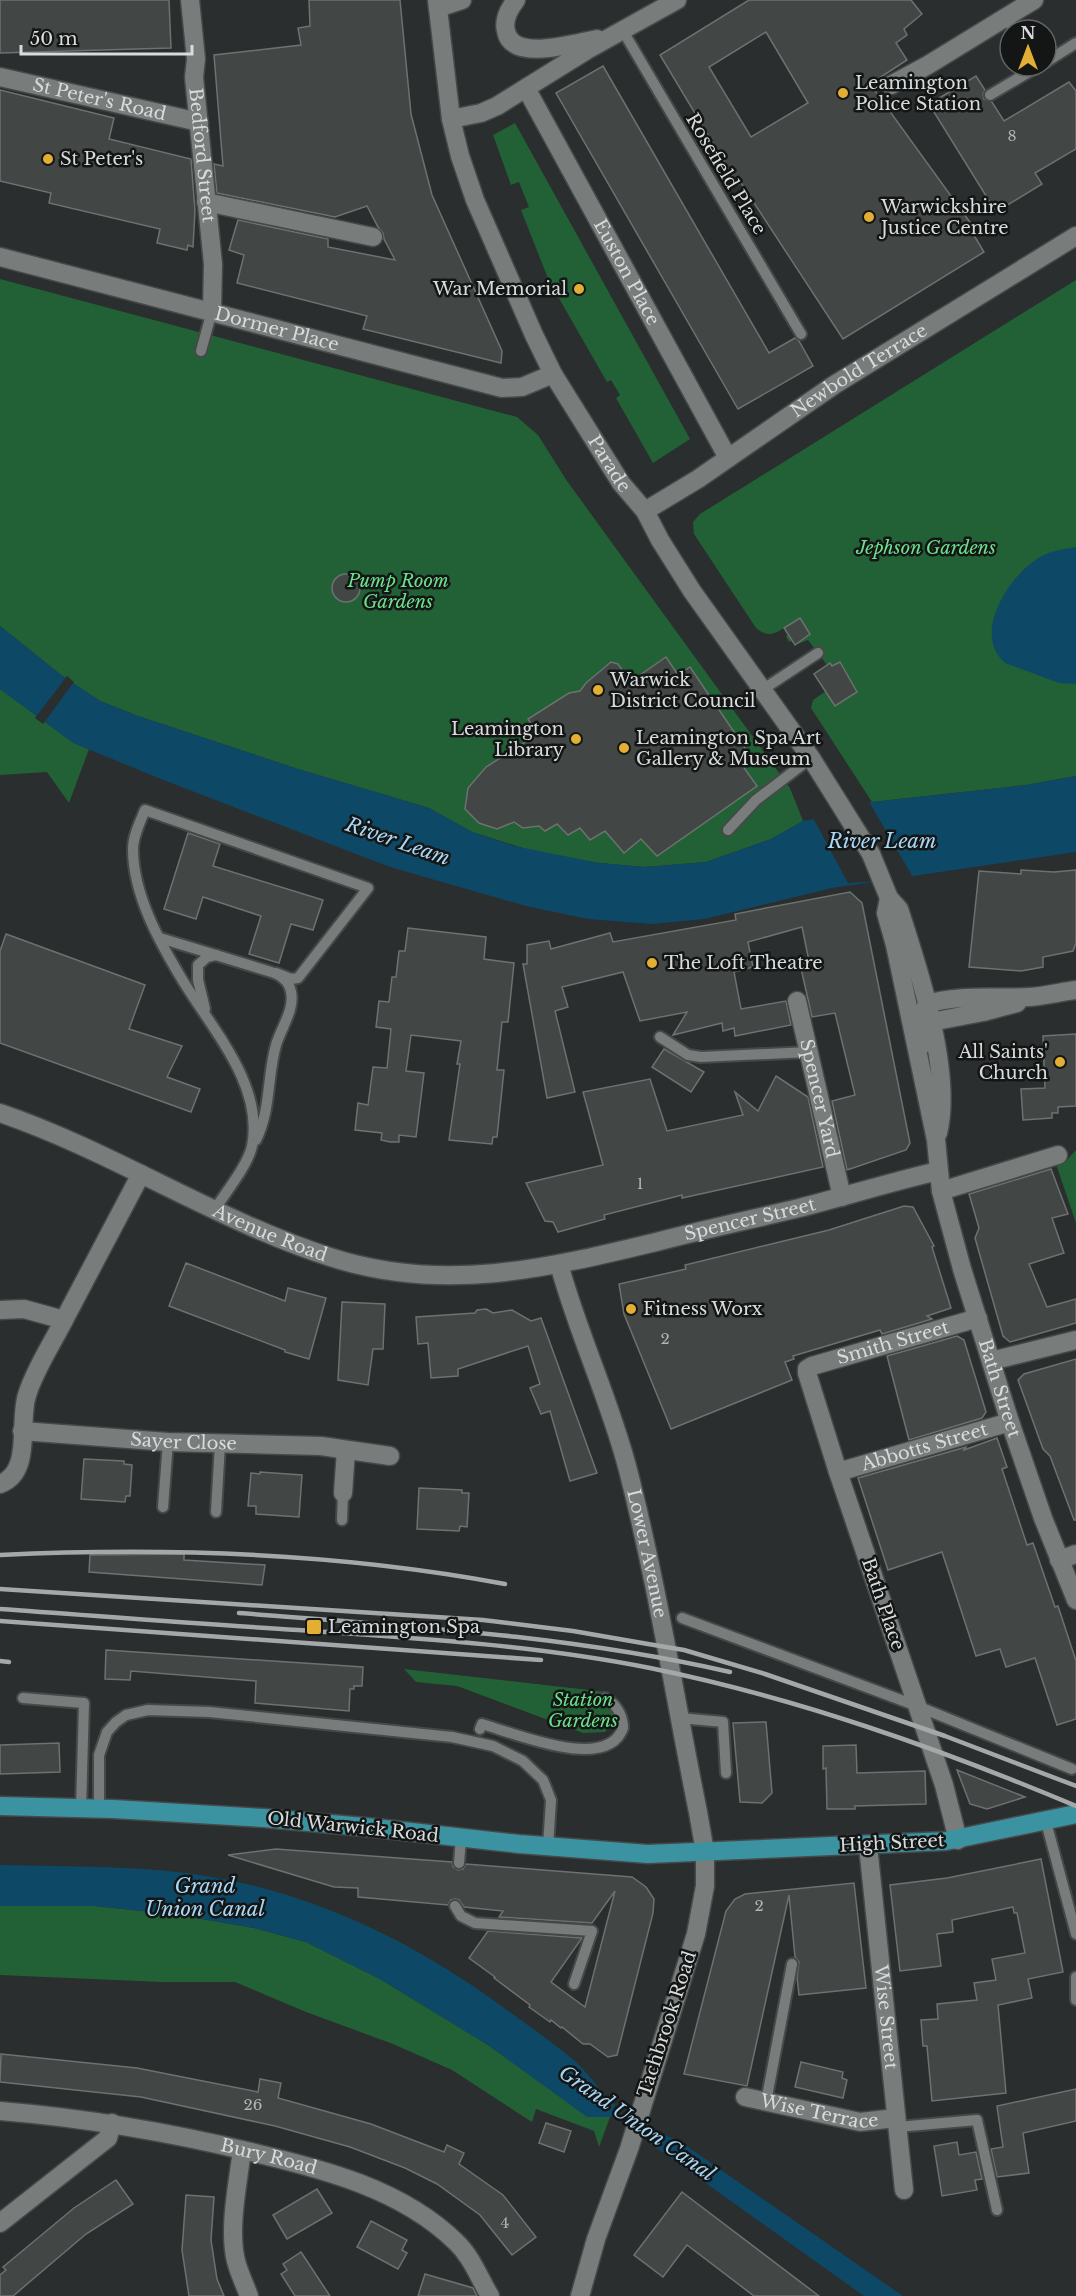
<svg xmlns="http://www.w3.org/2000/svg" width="1076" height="2296" font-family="'Libre Baskerville',serif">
<rect width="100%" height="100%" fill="#2a2e2e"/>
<g fill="#226135">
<polygon points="515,123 690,439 653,463 616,398 620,395 611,380 607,382 549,281 521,210 529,207 519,182 511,185 493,135"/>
<polygon points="0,279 517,417 538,435 567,481 790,788 803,821 771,839 706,862 645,867 599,863 536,852 472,832 429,808 298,769 138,716 100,701 61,675 0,626"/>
<path d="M1076 280V776L1026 785 872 802 811 708 813 700 826 691 827 665 808 640 795 645 792 641 789 642 786 636 788 634 784 628C773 635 767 637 756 628L694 534 693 522 700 514Z"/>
<polygon points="0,689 73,742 89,749 69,803 47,772 0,775"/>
<polygon points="1076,1150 1076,1223 1055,1161 1066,1161"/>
<polygon points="404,1669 606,1692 604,1702 609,1705 616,1719 605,1732 583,1733 457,1686 416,1682"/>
<polygon points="0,1906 95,1906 179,1915 254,1928 306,1942 380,1979 488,2045 587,2116 610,2117 599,2147 594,2131 536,2109 532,2122 452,2070 393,2044 306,2012 235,1982 162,1982 0,1975"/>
</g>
<g fill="#0e4867">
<path d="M1076 547V684L1059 683 1005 663C970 633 1012 570 1044 555 1054 550 1065 549 1076 547Z"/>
<polygon points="0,626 61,675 100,701 138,716 298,769 429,808 472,832 514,846 599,863 645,867 706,862 771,839 803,821 821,818 872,802 1026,785 1076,776 1076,852 832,888 704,919 652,924 588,919 526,906 390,867 166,781 73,743 0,689"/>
<path d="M0 1865C70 1867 143 1865 212 1877 317 1895 415 1943 500 2005 525 2023 552 2042 576 2062 589 2074 599 2090 612 2102 630 2118 655 2133 678 2140L903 2296H864L658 2149 610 2117H587L488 2045 380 1979 306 1942 254 1928 179 1915 95 1906H0Z"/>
</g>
<g fill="#2a2e2e">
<polygon points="67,676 74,682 43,724 35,718"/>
<polygon points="868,800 914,879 848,883 812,816"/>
<polygon points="616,2101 655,2128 649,2146 610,2121"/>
</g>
<g fill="#424644" stroke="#6d7170" stroke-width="1.5" fill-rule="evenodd">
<polygon points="0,0 169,0 171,48 0,53"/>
<polygon points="309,0 400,0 411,114 432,195 502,351 501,363 363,329 367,316 237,283 244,255 229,250 238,220 328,239 328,247 395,260 384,239 383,233 378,227 367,206 335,217 217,193 214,164 223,166 214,55 301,45 298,28 310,26"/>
<path d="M749 0H911L922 14 904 29 907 35 896 43 907 60 870 84 972 225 969 227 984 252 843 339 741 183 738 185 660 55ZM766 32 808 103 751 137 709 67Z"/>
<polygon points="603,66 769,353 795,338 799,341 813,366 738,409 556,93"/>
<polygon points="976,76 985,90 983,94 984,99 992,102 1004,121 1069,82 1076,91 1076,149 1035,173 1042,184 996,212 929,104"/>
<polygon points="0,90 114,118 109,139 191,159 195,211 193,247 188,245 187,250 157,243 160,229 49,203 51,193 0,181"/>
<circle cx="346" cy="588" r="14"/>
<polygon points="800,618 810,634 795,645 784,628"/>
<polygon points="666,657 678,675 690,667 751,757 742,765 757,786 657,856 641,839 624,853 605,831 590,840 580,828 568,835 557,824 545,831 539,826 523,828 514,822 497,829 479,823 465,809 468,788 486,767 538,734 528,719 569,693 580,691 586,683 611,662 618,664 630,682"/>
<polygon points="840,662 857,692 835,706 814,674 830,663 832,666"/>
<polygon points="188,833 220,844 213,866 323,900 313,930 291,924 279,963 249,954 261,916 203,897 196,919 164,909"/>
<polygon points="1021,870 1054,872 1076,870 1076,943 1073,951 1043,957 1043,967 1021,971 969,967 979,871 1021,874"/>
<polygon points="850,892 862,903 910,1143 906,1150 847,1170 832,1101 855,1095 835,1013 812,1017 800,964 809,961 802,927 748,942 753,967 734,972 741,1009 786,1001 791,1025 735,1036 734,1028 723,1031 722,1023 673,1035 687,1012 640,1021 623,972 562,987 568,1007 555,1011 575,1092 547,1098 523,964 527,964 527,945 549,941 551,949 610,933 613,942 736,920 735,914"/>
<polygon points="408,928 486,937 484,959 514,963 508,1022 502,1022 497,1070 504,1070 497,1137 493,1137 492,1144 449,1140 460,1064 457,1064 461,1041 411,1035 406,1071 424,1073 416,1137 399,1135 399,1142 390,1142 381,1140 382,1133 355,1130 358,1103 368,1105 373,1067 387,1068 391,1029 376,1027 379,1001 389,1002 392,977 396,977 399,951 405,951"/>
<polygon points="6,934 145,985 129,1029 182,1046 167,1077 200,1089 191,1112 0,1043 0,951"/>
<polygon points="1076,1034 1076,1106 1058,1107 1058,1113 1052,1113 1052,1118 1023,1120 1021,1089 1045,1088 1043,1036"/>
<polygon points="664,1049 704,1072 691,1092 652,1067"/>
<polygon points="776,1076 808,1097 823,1167 682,1198 682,1195 604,1215 605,1219 558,1232 553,1222 545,1221 526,1183 603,1165 583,1092 650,1079 667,1131 743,1115 735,1092 758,1111"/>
<polygon points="1051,1169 1068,1214 1052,1218 1064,1253 1029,1264 1047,1307 1076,1299 1076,1323 1010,1342 1003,1336 975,1238 979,1228 969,1194"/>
<polygon points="904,1206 913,1207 934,1246 932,1247 951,1308 927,1316 932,1319 882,1334 880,1330 793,1356 794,1359 785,1362 792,1380 671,1429 624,1314 619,1284 686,1269 685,1265 829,1230"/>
<polygon points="186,1263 285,1301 288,1288 326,1298 309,1359 285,1352 285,1350 169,1306"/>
<polygon points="342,1302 385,1304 383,1349 373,1349 368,1385 338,1380"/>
<polygon points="486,1309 493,1313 512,1310 531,1321 541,1318 597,1473 570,1481 550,1411 541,1414 530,1388 540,1384 528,1346 458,1369 458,1376 431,1378 428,1343 418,1344 416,1317 475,1313 477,1310"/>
<polygon points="957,1336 964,1340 986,1412 982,1418 909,1440 887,1356"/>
<polygon points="1076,1359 1076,1520 1074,1520 1050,1456 1043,1449 1018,1380 1024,1374"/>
<polygon points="997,1438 1007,1467 1002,1469 1027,1545 1033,1543 1055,1607 1058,1606 1076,1661 1076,1719 1057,1725 1035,1658 1006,1667 1000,1649 976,1656 942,1552 888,1570 858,1478 966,1447 964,1450"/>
<polygon points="84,1459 124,1461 124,1464 132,1465 130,1496 126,1496 125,1502 81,1499"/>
<polygon points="260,1472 302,1475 299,1517 256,1514 256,1506 248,1506 251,1473 260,1474"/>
<polygon points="419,1488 462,1490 462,1493 469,1493 467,1527 460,1526 459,1531 417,1529"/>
<polygon points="184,1554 184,1560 265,1565 262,1585 89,1572 90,1555"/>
<polygon points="106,1650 363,1667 362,1686 354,1686 354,1689 350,1689 349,1711 255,1703 256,1681 131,1671 130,1680 105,1679"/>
<polygon points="766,1722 772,1793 762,1803 740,1802 733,1723"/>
<polygon points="59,1743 60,1772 0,1774 0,1745"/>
<polygon points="856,1745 857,1773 925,1771 926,1804 855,1806 855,1809 827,1809 826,1768 823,1769 823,1746"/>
<polygon points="957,1770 1025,1797 987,1809 970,1804"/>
<polygon points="276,1849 452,1862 453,1867 458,1870 463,1869 466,1864 632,1877 646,1887 654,1899 653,1913 617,2055 608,2057 590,2044 583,2044 562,2027 561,2028 551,2020 550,2022 529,2007 530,2005 494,1978 495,1977 469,1958 488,1931 582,1938 551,1982 585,2007 615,1891 592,1923 499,1917 503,1911 464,1907 459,1900 455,1899 451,1900 448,1905 358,1897 358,1888 334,1887 228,1855"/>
<polygon points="1041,1859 1063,1972 1028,1979 1032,1998 998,2005 1006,2093 932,2101 927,2046 923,2046 921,2020 938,2019 937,2004 977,2000 974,1983 996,1980 992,1959 1025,1953 1017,1913 1014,1913 1013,1907 952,1920 953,1932 937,1934 941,1966 900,1971 890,1885 947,1878"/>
<polygon points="854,1883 866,1988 799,1995 797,1977 799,1962 795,1957 789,1895 747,2086 684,2074 726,1911 735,1899 745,1894"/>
<polygon points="1,2054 137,2068 258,2092 260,2079 281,2083 278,2098 371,2124 444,2152 447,2145 464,2153 459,2164 503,2195 536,2237 512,2255 480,2215 437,2184 405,2168 350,2147 275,2126 141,2097 0,2082"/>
<polygon points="801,2062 843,2072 842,2078 847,2080 843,2098 795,2087"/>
<polygon points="1076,2089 1076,2121 1023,2133 1029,2173 997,2177 991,2149 1003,2147 997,2106"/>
<polygon points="546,2123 571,2131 564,2152 539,2143"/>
<polygon points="957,2142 959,2155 976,2152 982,2179 975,2180 977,2190 942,2196 934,2146"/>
<polygon points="116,2180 133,2204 86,2234 13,2296 0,2296 0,2275 6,2270 3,2267 74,2208"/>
<polygon points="317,2189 332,2213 287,2239 273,2215"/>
<polygon points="682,2192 819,2296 754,2296 687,2245 663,2277 634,2255"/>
<polygon points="186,2195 214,2197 211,2240 217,2279 224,2296 189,2296 182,2250"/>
<polygon points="371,2221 407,2240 402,2250 407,2253 398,2269 357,2247"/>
<polygon points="301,2252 330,2296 295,2296 281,2274 287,2270 283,2264"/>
<polygon points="425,2274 473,2288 477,2296 418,2296"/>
</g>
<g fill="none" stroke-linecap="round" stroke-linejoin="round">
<defs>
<g id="lane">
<polyline points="1006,17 1014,30"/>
<polyline points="623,31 801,334"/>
<polyline points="1046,62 1076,43"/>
<polyline points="990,95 1039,66"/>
<polyline points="201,351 212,311"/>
<polyline points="762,690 818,653"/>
<polyline points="728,830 756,800 811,758"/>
<path d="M160 938 268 971C279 974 289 980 291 992 295 1009 281 1028 276 1045 267 1076 271 1110 256 1140"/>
<polyline points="205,1009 198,980 198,965 207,957 216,955"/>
<polyline points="660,1037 688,1055 701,1057 809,1052"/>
<path d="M215 1209C226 1192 248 1165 252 1146 264 1085 212 1029 183 981 160 943 133 895 133 849 133 836 140 822 145 810L368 888 298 978 291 979 276 973"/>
<polyline points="163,1507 168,1442"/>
<polyline points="216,1512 220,1444"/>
<polyline points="342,1520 343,1493"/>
<polyline points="682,1618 917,1706 1072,1769"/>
<polyline points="23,1698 84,1703 81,1809"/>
<polyline points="680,1718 723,1722 726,1773"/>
<path d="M480 1729 482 1724C514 1733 607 1773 623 1728 623 1715 616 1704 605 1698"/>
<polyline points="99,1809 99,1755 107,1732 116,1722 126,1715 148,1710 209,1712 452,1737 493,1746 523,1761 543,1780 551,1800 548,1847"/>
<polyline points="1046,1822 1076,1934"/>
<polyline points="459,1863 461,1838"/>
<polyline points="455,1906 461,1916 475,1923 592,1931 574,1984"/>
<polyline points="1076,1977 1076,2000"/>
<polyline points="766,2102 792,1964"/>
<polyline points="897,2127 977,2120 997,2210"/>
</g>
<g id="street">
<path id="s1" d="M190 0 196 59 194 77 213 264 212 311"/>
<path id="s2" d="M0 77 199 122"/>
<polyline points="891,85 928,65 1034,0"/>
<path id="s3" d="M526 88 728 458"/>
<polyline points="206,202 373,237"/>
<path id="s4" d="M797 1001 842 1197"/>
<polyline points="919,1017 931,1022 983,1012 1017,1003"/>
<path d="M922 1045 920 1021 927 1004C960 994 996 999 1030 997 1045 996 1061 992 1076 990"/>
<polyline points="941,1191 1058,1155"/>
<polyline points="0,1310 24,1309 64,1320 141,1174"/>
<polyline points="991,1361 1076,1340"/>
<path id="s5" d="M22 1431 168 1442 321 1446 390 1456"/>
<path id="s6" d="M838 1472 1010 1422"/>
<path d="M0 1484C33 1472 18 1422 27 1395 35 1369 52 1344 64 1320"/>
<polyline points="343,1493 346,1450"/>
<polyline points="1059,1560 1076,1554"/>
<path id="s7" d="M958 1840 944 1785 838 1472 807 1373V1369L812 1366 978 1318"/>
<path id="s8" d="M868 1846 904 2190"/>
<path id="s9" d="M745 2097 860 2122 896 2118"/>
<path id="s10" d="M0 2111C85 2118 168 2132 251 2152 323 2169 402 2189 456 2242 472 2257 479 2278 490 2296"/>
<path d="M242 2150C238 2183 228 2229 236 2261 239 2273 245 2285 249 2296"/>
<polyline points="0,2223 108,2138 112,2123"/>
</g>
<g id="secondary">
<path id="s11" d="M437 0 451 119 460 156 475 200 534 335 553 374 621 483 645 511 660 540 692 591 811 758 871 854 889 898 886 913 895 945 936 1140 941 1191 962 1269 1010 1422 1043 1518 1076 1600"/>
<path d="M516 0C509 9 503 20 506 31 512 63 575 43 597 39"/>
<polyline points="438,8 462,0"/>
<polyline points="451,119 481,113 497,106 587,50 677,0"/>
<path id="s12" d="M0 257 502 388 522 387 553 374"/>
<path id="s13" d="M645 511 698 479 834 385 1076 236"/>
<path d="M889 898 899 909C918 967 953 1073 938 1133"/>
<path id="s14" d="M0 1113C114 1152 215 1220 330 1257 444 1294 548 1268 660 1241 706 1229 753 1219 799 1208 846 1196 891 1182 938 1171"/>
<path id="s15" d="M559 1264C578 1334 610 1400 628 1470 657 1583 675 1699 698 1812L705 1852V1886L696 1934 629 2149 596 2239 580 2296"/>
</g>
<polyline id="primary" points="0,1806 113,1809 264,1818 376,1828 519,1844 648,1854 946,1841 1076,1814"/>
</defs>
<use href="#lane" stroke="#464949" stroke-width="14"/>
<use href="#street" stroke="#464949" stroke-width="21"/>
<use href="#secondary" stroke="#464949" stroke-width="21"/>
<use href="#primary" stroke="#464949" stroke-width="21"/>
<use href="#lane" stroke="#787d7c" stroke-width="10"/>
<use href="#street" stroke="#787d7c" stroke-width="18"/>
<use href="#secondary" stroke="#787d7c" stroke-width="18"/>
<use href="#primary" stroke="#3b93a2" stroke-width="18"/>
<g stroke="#a4a8a8" stroke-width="4.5">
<path d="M0 1555C169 1547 339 1553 505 1584"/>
<polyline points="0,1589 483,1620 573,1631 648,1644 684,1650 765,1674 945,1736 1076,1786"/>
<path d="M0 1609C99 1616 199 1624 298 1630 416 1638 534 1645 650 1668 797 1698 938 1748 1076 1806"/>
<path d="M239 1613C404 1626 568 1635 730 1672"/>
<polyline points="0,1621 541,1660"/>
<polyline points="0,1661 9,1662"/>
</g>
</g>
<g fill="#e2af34" stroke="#141616" stroke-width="2">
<circle cx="843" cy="93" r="6"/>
<circle cx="48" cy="159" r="6"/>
<circle cx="869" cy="217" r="6"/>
<circle cx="579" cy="289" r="6"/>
<circle cx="598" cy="690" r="6"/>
<circle cx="576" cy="739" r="6"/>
<circle cx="624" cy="748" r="6"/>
<circle cx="652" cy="963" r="6"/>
<circle cx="1060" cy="1062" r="6"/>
<circle cx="631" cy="1309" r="6"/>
<rect x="306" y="1619" width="16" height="16" rx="3"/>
</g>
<g text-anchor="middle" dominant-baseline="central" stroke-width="5" stroke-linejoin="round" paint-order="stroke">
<g font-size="15" fill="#b2b6b5">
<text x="1012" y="135">8</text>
<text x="640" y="1183">1</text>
<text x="665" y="1338">2</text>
<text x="759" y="1905">2</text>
<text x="253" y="2104">26</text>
<text x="505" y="2222">4</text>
</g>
<g font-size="18" fill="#d8dbdb" stroke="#141616" text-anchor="start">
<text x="855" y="83">Leamington<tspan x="855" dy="21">Police Station</tspan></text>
<text x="60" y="159">St Peter's</text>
<text x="881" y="207">Warwickshire<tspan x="881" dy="21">Justice Centre</tspan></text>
<text x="567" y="289" text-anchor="end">War Memorial</text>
<text x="610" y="680">Warwick<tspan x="610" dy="21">District Council</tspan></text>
<text x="564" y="729" text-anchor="end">Leamington<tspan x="564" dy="21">Library</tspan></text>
<text x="636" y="738">Leamington Spa Art<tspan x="636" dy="21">Gallery &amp; Museum</tspan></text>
<text x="664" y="963">The Loft Theatre</text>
<text x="1048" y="1052" text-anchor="end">All Saints'<tspan x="1048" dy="21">Church</tspan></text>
<text x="643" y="1309">Fitness Worx</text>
<text x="328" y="1627">Leamington Spa</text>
</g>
<g font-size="18" fill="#d8dbdb" stroke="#141616">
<text stroke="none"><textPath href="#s2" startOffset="102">St Peter's Road</textPath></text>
<text stroke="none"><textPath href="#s1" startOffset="156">Bedford Street</textPath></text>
<text transform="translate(726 174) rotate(59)">Rosefield Place</text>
<text stroke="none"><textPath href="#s3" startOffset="210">Euston Place</textPath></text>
<text stroke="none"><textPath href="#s12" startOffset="286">Dormer Place</textPath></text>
<text stroke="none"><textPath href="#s13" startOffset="256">Newbold Terrace</textPath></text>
<text stroke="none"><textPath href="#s11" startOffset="501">Parade</textPath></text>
<text stroke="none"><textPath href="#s4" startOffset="100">Spencer Yard</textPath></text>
<text stroke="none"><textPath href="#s14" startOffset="788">Spencer Street</textPath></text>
<text stroke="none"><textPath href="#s14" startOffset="296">Avenue Road</textPath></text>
<text stroke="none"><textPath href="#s7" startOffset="585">Smith Street</textPath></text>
<text stroke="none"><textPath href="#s11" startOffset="1524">Bath Street</textPath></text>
<text stroke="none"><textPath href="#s5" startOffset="162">Sayer Close</textPath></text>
<text stroke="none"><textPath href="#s6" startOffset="90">Abbotts Street</textPath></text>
<text stroke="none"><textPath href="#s15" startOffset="303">Lower Avenue</textPath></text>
<text transform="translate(883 1604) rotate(71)">Bath Place</text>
<text transform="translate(353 1827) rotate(6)">Old Warwick Road</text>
<text transform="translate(892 1843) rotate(-3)">High Street</text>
<text stroke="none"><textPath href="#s8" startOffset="172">Wise Street</textPath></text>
<text transform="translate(667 2024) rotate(-72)">Tachbrook Road</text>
<text stroke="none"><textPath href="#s9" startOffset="76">Wise Terrace</textPath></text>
<text stroke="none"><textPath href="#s10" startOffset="273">Bury Road</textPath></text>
</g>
<g font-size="18" font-style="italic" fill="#6de08c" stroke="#141616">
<text x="926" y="548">Jephson Gardens</text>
<text x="398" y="581">Pump Room<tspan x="398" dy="21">Gardens</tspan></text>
<text x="583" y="1700">Station<tspan x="583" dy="21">Gardens</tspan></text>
</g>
<g font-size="20" font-style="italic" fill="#a9d6f5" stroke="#141616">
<text transform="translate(398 841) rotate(19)">River Leam</text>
<text x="882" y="841">River Leam</text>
<text x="205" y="1886">Grand<tspan x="205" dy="23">Union Canal</tspan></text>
<text transform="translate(637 2123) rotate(35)">Grand Union Canal</text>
</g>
</g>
<g transform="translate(1028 48)"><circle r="28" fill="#141616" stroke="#626565" stroke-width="1.5"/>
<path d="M0-4.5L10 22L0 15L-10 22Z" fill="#e2af34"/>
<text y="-9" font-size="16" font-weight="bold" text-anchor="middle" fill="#d8dbdb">N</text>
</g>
<path d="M21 45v9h171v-9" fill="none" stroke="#d8dbdb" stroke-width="3"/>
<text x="30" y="45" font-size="18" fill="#d8dbdb" stroke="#141616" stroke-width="4.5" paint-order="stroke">50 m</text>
</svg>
